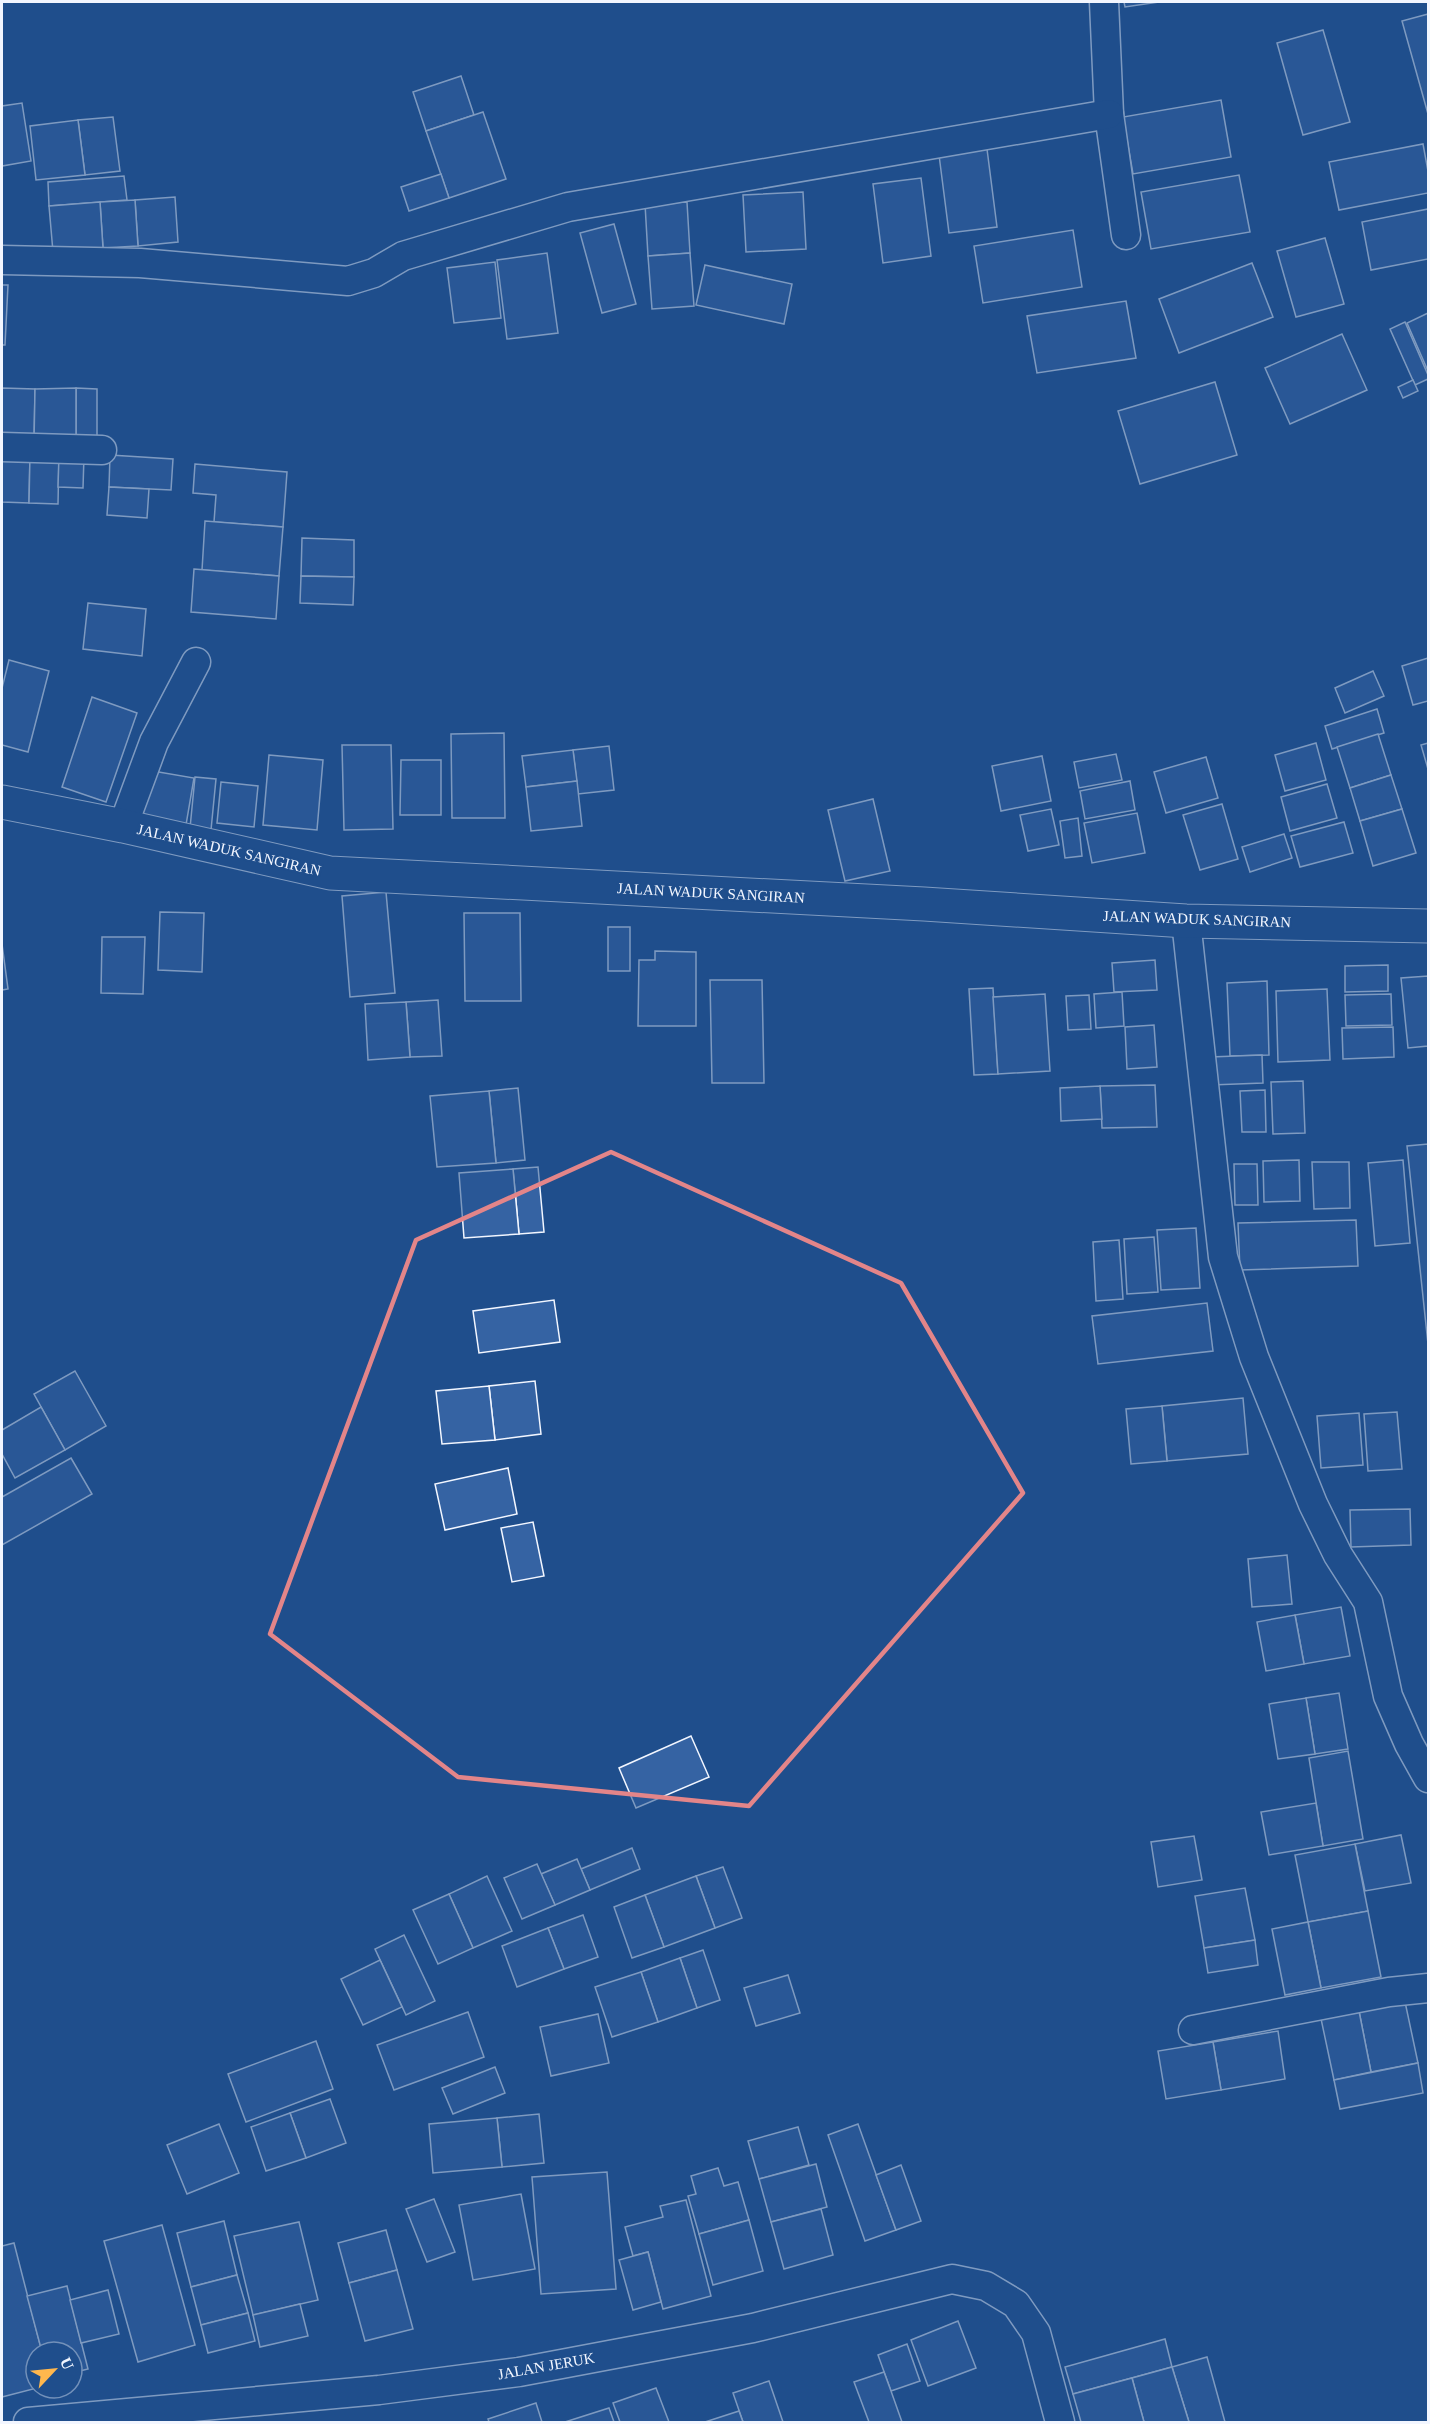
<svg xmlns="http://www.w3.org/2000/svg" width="1430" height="2424" font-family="Georgia,serif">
<rect width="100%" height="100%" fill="#1f4e8c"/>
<g fill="#3563a3" stroke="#f2f6ff" stroke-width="1.5">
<polygon points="1124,2 1159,2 1125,7"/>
<polygon points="1428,14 1428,114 1402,21"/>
<polygon points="1323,30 1350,122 1303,135 1277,43"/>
<polygon points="461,76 474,115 426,131 413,92"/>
<polygon points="1221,100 1231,157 1133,174 1123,117"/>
<polygon points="22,103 31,161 2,166 2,106"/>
<polygon points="483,112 506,179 449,198 426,131"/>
<polygon points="113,117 120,171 85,175 78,120"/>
<polygon points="78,120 85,175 36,180 30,126"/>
<polygon points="1423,144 1428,171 1428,193 1339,210 1329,162"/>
<polygon points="987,149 997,227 949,233 939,155"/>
<polygon points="441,174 449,198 409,211 401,187"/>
<polygon points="1239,175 1250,232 1151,249 1141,192"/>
<polygon points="124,176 127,200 49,206 48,182"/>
<polygon points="921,178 931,256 883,263 873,184"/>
<polygon points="803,192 806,249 746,252 743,195"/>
<polygon points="175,197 178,242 138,246 135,200"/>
<polygon points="135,200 138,246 103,248 100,202"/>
<polygon points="100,202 103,248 53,252 49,206"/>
<polygon points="687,202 690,253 648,256 645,204"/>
<polygon points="1428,209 1428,259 1371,270 1362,222"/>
<polygon points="614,224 636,304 602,313 580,233"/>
<polygon points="1073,230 1082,287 983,303 974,246"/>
<polygon points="1325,238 1344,304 1296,317 1277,251"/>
<polygon points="547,253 558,333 507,339 497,260"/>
<polygon points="690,253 694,306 652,309 648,256"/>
<polygon points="495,262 501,318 454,323 447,268"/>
<polygon points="1252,263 1273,317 1179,353 1159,299"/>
<polygon points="705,265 792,284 784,324 696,305"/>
<polygon points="2,285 8,285 5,345 2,345"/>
<polygon points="1126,301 1136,358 1037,373 1027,316"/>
<polygon points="1428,313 1428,371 1407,323"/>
<polygon points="1405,322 1428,375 1428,379 1415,385 1390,329"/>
<polygon points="1342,334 1367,390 1290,424 1265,368"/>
<polygon points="1413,380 1418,391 1403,398 1398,387"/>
<polygon points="1215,382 1237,455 1140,484 1118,411"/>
<polygon points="2,388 35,389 34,442 2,442"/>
<polygon points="76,388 97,389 97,442 76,442"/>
<polygon points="76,388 76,442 34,442 35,389"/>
<polygon points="2,454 30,454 29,503 2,502"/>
<polygon points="30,454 59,455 58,504 29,503"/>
<polygon points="59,455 84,456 83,488 58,487"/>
<polygon points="110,455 173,459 171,490 109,487"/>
<polygon points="195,464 287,472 283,527 214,522 216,495 193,493"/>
<polygon points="109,487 149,489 147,518 107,515"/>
<polygon points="205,521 283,527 279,576 202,570"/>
<polygon points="302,538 354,540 354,577 301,576"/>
<polygon points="194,569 279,576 276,619 191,612"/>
<polygon points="301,576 354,577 353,605 300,603"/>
<polygon points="88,603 146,609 142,656 83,649"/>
<polygon points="1428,658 1428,701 1413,705 1402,666"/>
<polygon points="9,660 49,671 28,752 2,745 2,688"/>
<polygon points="1373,671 1384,696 1345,713 1335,688"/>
<polygon points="92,697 137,713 106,802 62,787"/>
<polygon points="1377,709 1384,733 1332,749 1325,726"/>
<polygon points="504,733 505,818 452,818 451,734"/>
<polygon points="1378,734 1391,775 1350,788 1337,747"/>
<polygon points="1316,743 1326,780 1285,791 1275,755"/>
<polygon points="1428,743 1428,769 1421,745"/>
<polygon points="342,745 391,745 393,829 344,830"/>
<polygon points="609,746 614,790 578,794 573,750"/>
<polygon points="573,750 577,781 526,787 522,756"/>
<polygon points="1116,754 1122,780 1079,788 1074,762"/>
<polygon points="269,755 323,760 317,830 263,825"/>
<polygon points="1042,756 1051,801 1001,811 992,766"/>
<polygon points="1206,757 1218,798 1166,813 1154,772"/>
<polygon points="401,760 441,760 441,815 400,815"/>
<polygon points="147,770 194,778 186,825 140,817"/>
<polygon points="1391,775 1402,809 1360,821 1350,788"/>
<polygon points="195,777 216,779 211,830 190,828"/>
<polygon points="577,781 582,826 531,831 526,787"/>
<polygon points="1130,781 1135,810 1085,819 1080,791"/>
<polygon points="221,782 258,786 254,827 217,823"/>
<polygon points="1327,784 1337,818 1290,831 1281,797"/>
<polygon points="873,799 890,871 845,881 828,810"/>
<polygon points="1222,804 1238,859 1200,870 1183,815"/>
<polygon points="1051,809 1059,845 1028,851 1020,815"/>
<polygon points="1402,809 1416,853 1373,866 1360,821"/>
<polygon points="1137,813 1145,853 1092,863 1084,823"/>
<polygon points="1078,818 1082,856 1065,858 1060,821"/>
<polygon points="1344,822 1353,853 1300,867 1291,836"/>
<polygon points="1284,834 1292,858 1250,872 1242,847"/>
<polygon points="386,892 395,993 350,997 342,896"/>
<polygon points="160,912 204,913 202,972 158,970"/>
<polygon points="464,913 520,913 521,1001 465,1001"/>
<rect x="608" y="927" width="22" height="44"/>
<polygon points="102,937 145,937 143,994 101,993"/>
<polygon points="2,944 8,989 2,990"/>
<polygon points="655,951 696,952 696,1026 638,1026 639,960 655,960"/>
<polygon points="1155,960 1157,990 1114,992 1112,963"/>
<polygon points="1388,965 1388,991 1345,992 1345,966"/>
<polygon points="1428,976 1428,1046 1408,1048 1401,978"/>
<polygon points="710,980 762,980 764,1083 712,1083"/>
<polygon points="1267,981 1269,1055 1230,1056 1227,983"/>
<polygon points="993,988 998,1074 974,1075 969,989"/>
<polygon points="1327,989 1330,1060 1278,1062 1276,991"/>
<polygon points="1122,992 1124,1026 1096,1028 1094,994"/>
<polygon points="1045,994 1050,1071 998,1074 993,997"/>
<polygon points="1391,994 1392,1025 1346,1026 1345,995"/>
<polygon points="1089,995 1091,1029 1068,1030 1066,996"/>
<polygon points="438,1000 442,1056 410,1057 406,1002"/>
<polygon points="406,1002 410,1057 368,1060 365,1004"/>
<polygon points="1154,1025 1157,1067 1127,1069 1125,1027"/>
<polygon points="1393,1027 1394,1057 1343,1059 1342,1028"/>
<polygon points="1262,1055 1263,1083 1211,1085 1210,1057"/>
<polygon points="1303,1081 1305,1133 1273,1134 1271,1082"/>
<polygon points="1155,1085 1157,1127 1102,1128 1100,1086"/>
<polygon points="1100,1086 1102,1119 1061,1121 1060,1088"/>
<polygon points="518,1088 525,1160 496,1163 489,1091"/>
<polygon points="1265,1090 1266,1132 1242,1132 1240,1091"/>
<polygon points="489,1091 496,1163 437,1167 430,1096"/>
<polygon points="1428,1144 1428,1344 1407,1146"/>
<polygon points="1299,1160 1300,1201 1264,1202 1263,1161"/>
<polygon points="1403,1160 1410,1243 1375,1246 1368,1163"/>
<polygon points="1312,1162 1349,1162 1350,1208 1314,1209"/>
<polygon points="1234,1164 1257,1164 1258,1205 1235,1205"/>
<polygon points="538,1167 544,1232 519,1234 513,1169"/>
<polygon points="513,1169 519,1234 464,1238 459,1173"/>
<polygon points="1356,1220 1358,1266 1240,1270 1238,1223"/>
<polygon points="1196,1228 1200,1288 1161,1290 1157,1230"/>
<polygon points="1154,1237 1158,1292 1127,1294 1124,1239"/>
<polygon points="1119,1240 1123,1299 1096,1301 1093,1242"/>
<polygon points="554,1300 560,1342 479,1353 473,1311"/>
<polygon points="1207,1303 1213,1351 1098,1364 1092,1316"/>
<polygon points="75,1371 106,1426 65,1450 34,1394"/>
<polygon points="535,1381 541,1434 495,1440 489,1386"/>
<polygon points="489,1386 495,1440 442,1444 436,1391"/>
<polygon points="1243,1398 1248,1454 1167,1461 1162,1406"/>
<polygon points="1162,1406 1167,1461 1131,1464 1126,1409"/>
<polygon points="41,1407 65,1450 15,1478 2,1454 2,1430"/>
<polygon points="1397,1412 1402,1469 1368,1471 1364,1414"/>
<polygon points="1359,1413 1363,1465 1321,1468 1317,1416"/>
<polygon points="71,1458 92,1494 2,1545 2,1497"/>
<polygon points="508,1468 517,1514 445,1530 435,1484"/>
<polygon points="1410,1509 1411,1545 1351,1547 1350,1510"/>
<polygon points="533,1522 544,1576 512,1582 501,1528"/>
<polygon points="1287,1555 1292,1604 1252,1607 1248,1559"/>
<polygon points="1341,1607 1350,1656 1304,1664 1295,1615"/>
<polygon points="1295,1615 1304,1664 1266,1671 1257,1622"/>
<polygon points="1339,1693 1348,1749 1315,1754 1306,1698"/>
<polygon points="1306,1698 1315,1754 1278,1759 1269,1704"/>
<polygon points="691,1736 709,1777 636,1808 619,1768"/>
<polygon points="1348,1751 1363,1839 1323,1846 1309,1758"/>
<polygon points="1316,1803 1323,1846 1269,1855 1261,1812"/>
<polygon points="1401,1835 1411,1883 1365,1891 1355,1844"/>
<polygon points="1194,1836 1202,1880 1158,1887 1151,1842"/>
<polygon points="1355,1844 1368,1911 1308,1922 1295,1855"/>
<polygon points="632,1848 640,1869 590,1890 581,1869"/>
<polygon points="577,1859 590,1890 555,1905 541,1874"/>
<polygon points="537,1864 555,1905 522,1919 504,1878"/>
<polygon points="723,1867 742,1918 715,1928 696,1876"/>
<polygon points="487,1876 512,1931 473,1948 449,1894"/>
<polygon points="696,1876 715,1928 664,1947 645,1895"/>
<polygon points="1245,1888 1255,1940 1204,1948 1195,1896"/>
<polygon points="449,1894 473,1948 438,1964 413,1910"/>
<polygon points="645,1895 664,1947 632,1958 614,1907"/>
<polygon points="1368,1911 1381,1977 1321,1988 1308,1922"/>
<polygon points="583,1915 598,1957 564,1969 548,1928"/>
<polygon points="1308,1922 1321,1988 1285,1995 1272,1929"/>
<polygon points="548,1928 564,1969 517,1987 502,1946"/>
<polygon points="404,1935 435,2001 406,2015 375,1949"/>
<polygon points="1255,1940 1258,1965 1208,1973 1204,1948"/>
<polygon points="703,1950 720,2000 697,2008 680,1958"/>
<polygon points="680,1958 697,2008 658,2022 641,1972"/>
<polygon points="380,1960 402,2007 363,2025 341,1979"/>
<polygon points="641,1972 658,2022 612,2037 595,1987"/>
<polygon points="788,1975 800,2013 756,2026 744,1988"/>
<polygon points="1404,1997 1418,2063 1371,2072 1358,2006"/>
<polygon points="1358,2006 1371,2072 1334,2080 1320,2014"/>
<polygon points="468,2012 484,2057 394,2090 377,2045"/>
<polygon points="598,2014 609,2063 551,2076 540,2027"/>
<polygon points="1278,2031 1285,2079 1221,2090 1213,2042"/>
<polygon points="316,2041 333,2089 246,2122 228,2074"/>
<polygon points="1213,2042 1221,2090 1166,2099 1158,2051"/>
<polygon points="1418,2063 1423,2093 1340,2109 1334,2080"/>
<polygon points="495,2067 505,2093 453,2114 442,2088"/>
<polygon points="330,2099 346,2143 306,2158 290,2113"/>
<polygon points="290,2113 306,2158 266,2171 251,2127"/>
<polygon points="539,2114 544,2163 502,2167 497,2118"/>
<polygon points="497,2118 502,2167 433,2173 429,2124"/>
<polygon points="219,2124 239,2173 187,2194 167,2145"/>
<polygon points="858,2124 896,2230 865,2241 828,2135"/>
<polygon points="798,2127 809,2165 759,2179 748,2141"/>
<polygon points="816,2164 827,2207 771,2222 759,2179"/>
<polygon points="901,2165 921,2221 896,2230 876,2175"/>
<polygon points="718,2168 724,2186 738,2182 749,2220 699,2234 688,2196 696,2194 691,2176"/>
<polygon points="607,2172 616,2289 541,2294 532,2177"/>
<polygon points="521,2194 535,2269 473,2280 459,2205"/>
<polygon points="434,2199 455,2252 427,2262 406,2209"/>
<polygon points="686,2200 711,2296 663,2309 648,2252 633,2256 625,2227 663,2217 660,2206"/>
<polygon points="821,2209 833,2255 784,2269 771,2222"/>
<polygon points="749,2220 763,2271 713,2285 699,2234"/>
<polygon points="224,2221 237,2275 191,2287 177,2233"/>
<polygon points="299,2222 318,2300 253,2315 234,2236"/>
<polygon points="162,2225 195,2345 138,2362 104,2241"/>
<polygon points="386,2230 397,2270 349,2283 338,2243"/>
<polygon points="14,2243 42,2352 36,2352 37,2388 2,2397 2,2246"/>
<polygon points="648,2252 661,2302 633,2310 619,2260"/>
<polygon points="397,2270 413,2329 365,2341 349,2283"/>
<polygon points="237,2275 248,2313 201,2325 191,2287"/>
<polygon points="67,2286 88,2369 72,2373 72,2352 42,2352 27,2296"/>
<polygon points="108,2290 119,2334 81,2343 70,2300"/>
<polygon points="300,2304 308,2336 260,2347 253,2315"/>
<polygon points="248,2313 255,2341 208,2353 201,2325"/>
<polygon points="958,2321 976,2368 928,2386 911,2340"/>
<polygon points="1165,2339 1172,2367 1073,2394 1065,2367"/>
<polygon points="907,2344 920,2381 891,2391 878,2355"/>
<polygon points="1207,2357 1225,2422 1189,2422 1172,2367"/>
<polygon points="1172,2367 1189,2422 1144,2422 1132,2378"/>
<polygon points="884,2372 891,2391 902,2422 869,2422 854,2382"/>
<polygon points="1132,2378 1144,2422 1081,2422 1073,2394"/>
<polygon points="769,2381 783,2422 743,2422 733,2393"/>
<polygon points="656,2388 669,2422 620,2422 613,2403"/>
<polygon points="536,2403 542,2422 489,2422 488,2419"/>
<polygon points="609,2408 614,2422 565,2422"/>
<polygon points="739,2411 743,2422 705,2422"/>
</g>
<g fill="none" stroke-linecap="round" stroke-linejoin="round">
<defs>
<g id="street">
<polyline points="1104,2 1109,114 1126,235"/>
<polyline points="2,260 140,263 348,281 374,273 403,256 568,207 1109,114"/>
<polyline points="2,447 102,450"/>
<polyline points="123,826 154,742 196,662"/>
<polyline points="1186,921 1223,1257 1254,1357 1313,1504 1338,1555 1368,1602 1388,1696 1409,1744 1428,1778"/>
<polyline points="1193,2030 1389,1992 1428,1988"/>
<polyline points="28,2422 379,2390 519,2372 753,2328 952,2279 986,2286 1016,2304 1036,2333 1060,2422"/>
</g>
<polyline id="secondary" points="2,802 123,826 330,873 924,904 1186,921 1428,926"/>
</defs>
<use href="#street" stroke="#f2f6ff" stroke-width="31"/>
<use href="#secondary" stroke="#f2f6ff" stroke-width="35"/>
<use href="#street" stroke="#1f4e8c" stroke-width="28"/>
<use href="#secondary" stroke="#1f4e8c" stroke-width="33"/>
</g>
<path d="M0 0H1430V2424H0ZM611 1152 901 1283 1023 1493 749 1806 458 1777 270 1634 416 1240Z" fill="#1f4e8c" fill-opacity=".55" fill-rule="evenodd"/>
<path fill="none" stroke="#e38589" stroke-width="4.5" stroke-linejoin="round" d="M611 1152 901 1283 1023 1493 749 1806 458 1777 270 1634 416 1240Z"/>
<g text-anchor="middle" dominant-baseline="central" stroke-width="4.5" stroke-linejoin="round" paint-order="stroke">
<g font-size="15" fill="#f2f6ff" stroke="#1f4e8c">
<text transform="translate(229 850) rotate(13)">JALAN WADUK SANGIRAN</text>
<text transform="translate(711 893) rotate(3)">JALAN WADUK SANGIRAN</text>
<text transform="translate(1197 919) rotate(2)">JALAN WADUK SANGIRAN</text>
<text transform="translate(546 2366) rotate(-10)">JALAN JERUK</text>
</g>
</g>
<rect width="1430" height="2424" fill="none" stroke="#f2f6ff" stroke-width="6"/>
<g transform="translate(54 2370) rotate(64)"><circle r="28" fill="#1f4e8c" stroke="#7391ba" stroke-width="1.5"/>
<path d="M0-4.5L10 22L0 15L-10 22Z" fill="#ffb74d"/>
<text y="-9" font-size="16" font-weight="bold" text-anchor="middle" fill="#f2f6ff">U</text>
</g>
</svg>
